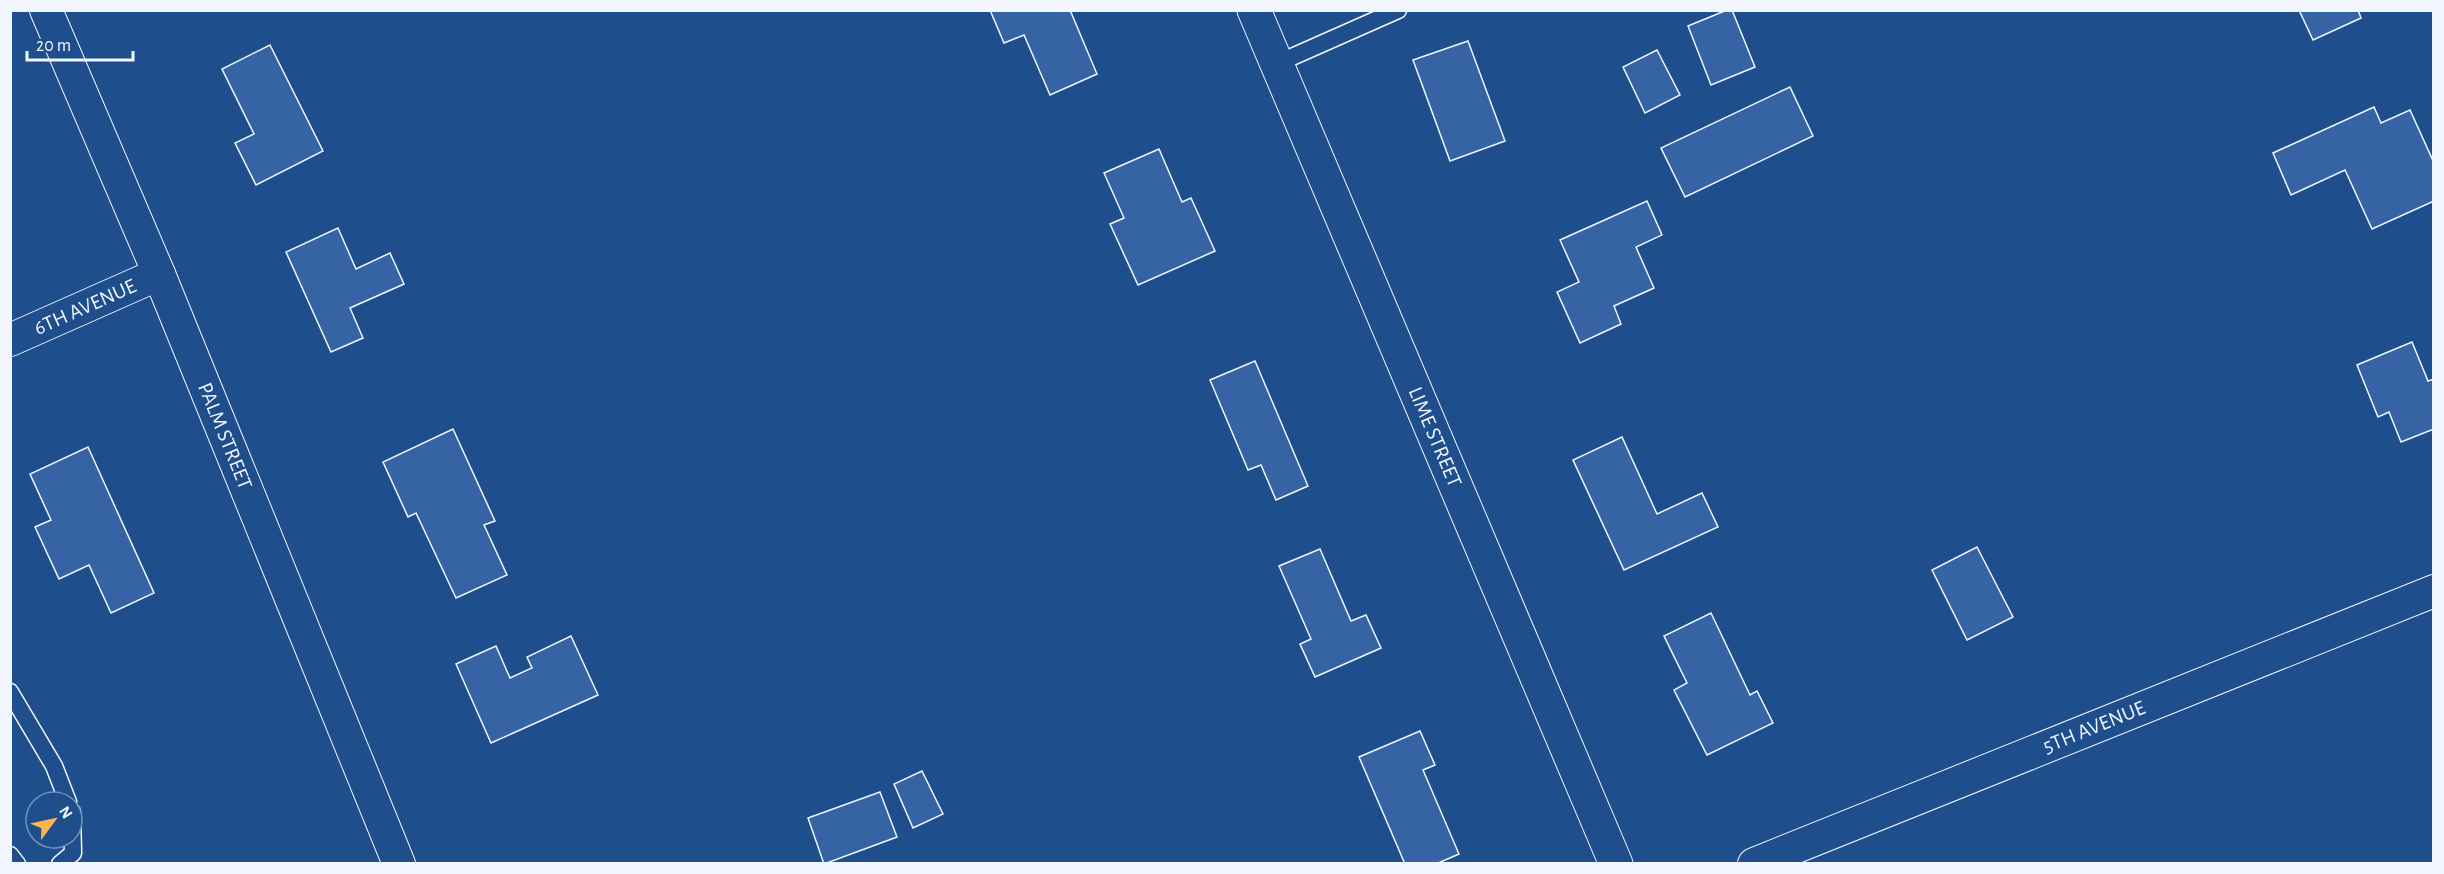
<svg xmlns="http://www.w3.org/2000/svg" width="2444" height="874" font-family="'Alegreya Sans',sans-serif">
<rect width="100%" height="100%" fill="#1f4e8c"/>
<g fill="#3563a3" stroke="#f2f6ff" stroke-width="1.5">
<polygon points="990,10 1070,10 1097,74 1050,95 1024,35 1004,43"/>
<polygon points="1727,10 1732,10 1755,67 1711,85 1688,26"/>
<polygon points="2299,10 2358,10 2361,18 2313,40"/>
<polygon points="1468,41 1505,141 1450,161 1413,60"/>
<polygon points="270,45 323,151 256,185 235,143 254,134 222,69"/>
<polygon points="1657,50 1680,95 1645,113 1623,67"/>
<polygon points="1790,87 1813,136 1685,197 1661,148"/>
<polygon points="2374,107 2381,123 2410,110 2434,163 2434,201 2372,229 2345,170 2291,195 2273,153"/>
<polygon points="1159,149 1182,202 1191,198 1215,251 1138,285 1110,224 1124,218 1104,173"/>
<polygon points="1647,201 1662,235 1636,247 1654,288 1614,306 1621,324 1580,343 1557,292 1579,282 1560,240"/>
<polygon points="338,228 356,269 390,253 404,284 350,308 363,338 331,352 286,252"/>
<polygon points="2412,342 2428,381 2434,379 2434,429 2401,442 2389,412 2378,417 2357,365"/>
<polygon points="1255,361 1308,486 1276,500 1261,465 1248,470 1210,380"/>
<polygon points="453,429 495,521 484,525 507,575 456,598 416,513 408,517 383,462"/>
<polygon points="1622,437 1657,514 1702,493 1718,527 1624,570 1573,460"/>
<polygon points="88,447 154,593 111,613 89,565 59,579 35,527 51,520 30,474"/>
<polygon points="1977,547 2013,617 1967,640 1932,570"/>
<polygon points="1320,549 1351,621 1366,615 1381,648 1315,677 1300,644 1311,639 1279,566"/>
<polygon points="1711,613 1750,695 1757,691 1773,723 1707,755 1674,690 1687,683 1664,636"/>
<polygon points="571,636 598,695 491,743 456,664 496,646 510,678 532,668 527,657"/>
<polygon points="1420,731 1435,765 1423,770 1459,854 1436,864 1405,864 1359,757"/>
<polygon points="922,771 943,814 913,828 894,784"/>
<polygon points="880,792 897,837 824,864 808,818"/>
</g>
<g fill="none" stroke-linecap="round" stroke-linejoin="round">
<defs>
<g id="service">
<polyline points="1276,64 1398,10"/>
<polyline points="10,692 54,766 68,802"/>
<polyline points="10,855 17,864"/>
<polyline points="60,864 73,853 72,812"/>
</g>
<g id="minor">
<polyline points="46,10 159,274 399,864"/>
<polyline points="10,340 159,274"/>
<polyline points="1754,864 2434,591"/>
</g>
<polyline id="tertiary" points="1254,10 1616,864"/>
</defs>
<use href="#service" stroke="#f2f6ff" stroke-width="19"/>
<use href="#minor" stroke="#f2f6ff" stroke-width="34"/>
<use href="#tertiary" stroke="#f2f6ff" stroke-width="35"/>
<use href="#service" stroke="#1f4e8c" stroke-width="16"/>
<use href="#minor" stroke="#1f4e8c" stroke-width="32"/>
<use href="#tertiary" stroke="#1f4e8c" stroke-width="33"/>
</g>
<g text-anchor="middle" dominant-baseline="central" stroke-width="4.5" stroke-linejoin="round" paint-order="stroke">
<g font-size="21" fill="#f2f6ff" stroke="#1f4e8c">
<text transform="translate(85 307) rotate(-24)">6TH AVENUE</text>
<text transform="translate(225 436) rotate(68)">PALM STREET</text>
<text transform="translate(1435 437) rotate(67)">LIME STREET</text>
<text transform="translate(2094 727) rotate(-22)">5TH AVENUE</text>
</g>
</g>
<rect width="2444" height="874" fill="none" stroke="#f2f6ff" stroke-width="24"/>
<g transform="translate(54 820) rotate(57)"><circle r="28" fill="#1f4e8c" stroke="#7391ba" stroke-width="1.5"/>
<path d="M0-4.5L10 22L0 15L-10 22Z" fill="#ffb74d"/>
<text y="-9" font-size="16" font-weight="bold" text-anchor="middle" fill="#f2f6ff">N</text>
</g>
<path d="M27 51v9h106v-9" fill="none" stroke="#f2f6ff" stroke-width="3"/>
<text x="36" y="51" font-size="18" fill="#f2f6ff" stroke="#1f4e8c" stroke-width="4.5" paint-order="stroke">20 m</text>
</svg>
